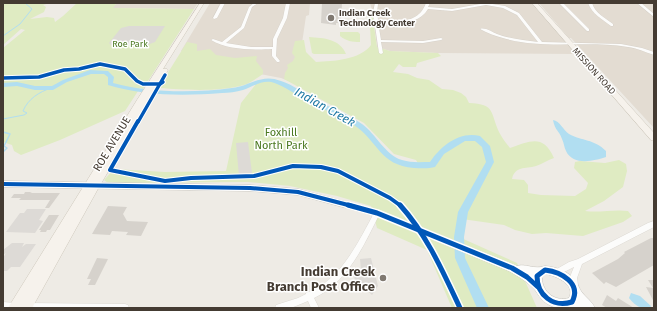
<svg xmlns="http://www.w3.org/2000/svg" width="657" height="311" font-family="'Fira Sans',sans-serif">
<rect width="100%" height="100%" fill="#eeebe5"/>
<g fill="#e3dcd2">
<polygon points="86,3 198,3 194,9 112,8 116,4"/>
<polygon points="210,3 310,3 309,15 306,16 296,84 281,78 260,74 181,51"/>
<polygon points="370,3 531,3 576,54 438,53 390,51 377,47 373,13"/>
<polygon points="539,3 654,3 654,128 571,38 569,38"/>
</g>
<g fill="#dfebc2">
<polygon points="3,3 50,3 43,5 46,7 44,12 30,19 47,17 54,18 55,22 63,16 77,3 116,4 113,8 194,9 148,81 143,89 140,88 125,111 60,140 21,155 14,151 12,145 3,142 3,48 25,30 21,29 3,45"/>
<path d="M372 12 377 47 390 51 438 53 441 56 417 63 416 67H403L399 64 393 72 408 74 417 78 429 80 442 89 453 90 461 93 466 97 469 103C496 104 490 113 499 132 502 138 506 143 510 148 531 141 543 134 554 158 548 160 542 164 536 166 525 169 515 166 512 179L524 180 528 185V193L541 195 575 196 586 189 588 183 574 168 575 162 580 161 605 163 619 160 626 164 627 171 623 187 604 201 585 211C600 213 614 209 628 211L632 216 623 222 583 236 546 233 532 234 515 230 504 225 462 219 459 237 517 263 537 308H452L427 250 377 228 371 206 337 196 290 186 248 182 108 183 104 180 114 169 165 172 226 171 241 103 256 84 265 79C285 84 300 96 318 104 333 112 348 118 362 128 383 142 386 166 419 165L416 160 394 154 364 123 284 79 285 73 288 68 287 65 293 61 295 57 292 53 295 41 304 40 306 52 316 62C333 61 360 60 371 45L370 26 366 21Z"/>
<path d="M340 32H358L360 34V42C352 42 346 41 340 36Z"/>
<path d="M309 37C324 38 340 39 346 54H314L312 53Z"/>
<path d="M187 42 197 44V51L210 49 216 55 235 58 257 56 256 61 263 70V74C257 78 250 83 244 85 220 92 184 90 160 88L159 87Z"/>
</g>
<g fill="#dddad6">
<polygon points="129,26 165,26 155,42 147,45 111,45 109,43 121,28"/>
<polygon points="248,142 252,173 239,176 236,143"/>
<polygon points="27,209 46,209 39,220 43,221 35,233 6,232 20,213 24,213"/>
<polygon points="12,243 24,243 22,247 26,244 36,244 20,267 11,267 7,271 3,271 3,258 6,253 3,255 3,250"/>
<polygon points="371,258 378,286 372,295 354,278 361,270 360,259"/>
</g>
<g fill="#b1def1">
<path d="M553 120C560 121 563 130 569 134 582 141 594 139 606 151V157C594 161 573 166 566 151 564 147 564 143 562 139 559 130 555 131 553 120Z"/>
<path d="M631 293 640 296 651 306 650 308C640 308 636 307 629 298Z"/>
</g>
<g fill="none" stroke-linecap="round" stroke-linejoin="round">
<g stroke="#b1def1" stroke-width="1">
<polyline points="3,36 20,24 32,9 25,3"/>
<path d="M3 119 24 115 27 113 23 111C28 99 39 92 51 88"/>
</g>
<polyline stroke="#b1def1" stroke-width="1.5" points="3,132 10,134 4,146 7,148 3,152"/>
<path fill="#b1def1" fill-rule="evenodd" d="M90 70 108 71 114 77 113 83C149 93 195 93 232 88 251 86 261 73 281 81 294 85 304 94 316 100 331 108 348 114 362 124 376 134 385 155 402 160 411 163 421 162 430 162 441 146 459 131 480 136L490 146 494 162 468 212 464 237 465 258 489 308H477L455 258 454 237 458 212 486 162 482 147 475 141H465L444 154 435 167C428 169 420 168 414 168 379 165 379 142 354 125 341 116 326 111 311 103 300 97 289 89 277 84 264 78 255 86 243 90 236 92 229 93 222 93 184 96 144 96 108 85V77L104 74H91L67 82 53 90H35L17 86 3 87V83L17 82 35 86H52L63 80Z"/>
</g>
<g fill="#d6d2cc">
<polygon points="322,3 342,3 341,23 336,23 336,25 321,23"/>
<polygon points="25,192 30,192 32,193 60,193 49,208 45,208 50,200 19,200 21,198 11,198 14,194 24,194"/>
<polygon points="108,206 127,207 123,214 127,221 148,222 141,236 126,235 128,232 112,231 110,235 92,234"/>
<polygon points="49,215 59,215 50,230 47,230 46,232 40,232 41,230 39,230"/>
<polygon points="651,238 654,238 654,265 616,287 606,282 604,284 592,273 618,259 625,253 624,252"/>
<polygon points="97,258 108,259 95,285 88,285 91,279 87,279"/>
<polygon points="648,280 654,280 654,302 646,287 653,288"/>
<polygon points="607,295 616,301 618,298 634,308 607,308 602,305"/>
</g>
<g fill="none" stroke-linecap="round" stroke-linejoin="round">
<defs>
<g id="minor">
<polygon points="221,3 225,3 217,18 214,19 213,18"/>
<path d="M254 3H258L252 7 244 28 226 43 251 47H273V39L283 18 286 3H290L287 18 277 39 276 56 280 61 279 62H277L272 56V49C254 50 227 50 211 40L213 39 222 42 241 27 249 7Z"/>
<path d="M375 3 378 4 377 12 378 20C397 21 418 25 426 3H430L428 7 452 9 486 3 505 6 519 13 542 42 621 44 642 48 654 52V55C645 52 637 48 628 47 587 40 543 50 503 38 495 36 487 33 480 29 485 27 492 32 497 34 510 39 524 40 538 42L517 15 503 8 486 5 452 11 428 9C418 26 395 23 378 22L381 40 423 41 441 38 443 39 441 40 423 43 381 42 383 53 381 54 379 53 373 12Z"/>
<polygon points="559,3 563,3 589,29 589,31 587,31"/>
<path d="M588 3H592C595 13 605 18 613 24V26H611C602 19 592 14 588 3Z"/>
<polygon points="637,3 641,3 654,14 654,17"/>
<path d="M377 210 379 211 380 213C364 245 348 282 314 298L319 308H311L308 301 291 308H275L276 305 298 298 306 294V293C340 282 359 241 375 211Z"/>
<path d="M654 221V227L582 264 577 278 578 285 577 288 574 289 571 288C568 280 571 274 574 267L558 275 555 274 554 272 555 270 569 262 578 259 648 223Z"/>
<polygon points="3,302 15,303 18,304 19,307 18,308 3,308"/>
<polygon points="25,303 125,304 128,305 129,308 22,308 22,304"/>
</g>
<path id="tertiary" d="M3 181 250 185 298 189 380 211 517 266C525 263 534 270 545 266 556 267 568 271 575 280 578 284 579 288 581 291 585 297 592 301 595 308H557C544 304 542 300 535 290 528 282 518 276 509 271L376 216 298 195 250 191 3 187ZM546 274C557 276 576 285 569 298 555 302 542 292 542 278Z"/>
<g id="secondary">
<polygon points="200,3 204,3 163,69 167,69 168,70 99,187 32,308 8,308 137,100"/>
<polygon points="532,3 537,3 654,133 654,141 651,140"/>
</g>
</defs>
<use href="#minor" stroke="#cac7c1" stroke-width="0.5"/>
<use href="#tertiary" stroke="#cac7c1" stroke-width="1"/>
<use href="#secondary" stroke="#cfc9bd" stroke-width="1"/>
<use href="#minor" fill="#fcfcfb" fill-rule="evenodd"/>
<use href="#tertiary" fill="#fcfcfb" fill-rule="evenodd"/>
<use href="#secondary" fill="#f6f2ec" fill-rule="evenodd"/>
<defs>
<g id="cycleway-far2">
<polyline points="3,78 39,77 64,70 79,69 100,64 125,69 137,81 143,84 160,84 163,82"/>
<polyline points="138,122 165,75"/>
</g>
<g id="cycleway-far1">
<polyline points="138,121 110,170 165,181 191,178 254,176 293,166 321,167 338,171 390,198 401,206"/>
<polyline points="3,184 250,188 298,192 352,206"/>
</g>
<g id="cycleway">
<polyline points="348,205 377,213 512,268 527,277 538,287"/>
<path d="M400 205C427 235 443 272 460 308"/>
<path d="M545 270C561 272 582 283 572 302 553 308 537 295 537 276Z"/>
</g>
</defs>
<use href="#cycleway-far2" stroke="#fff" stroke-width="5.5"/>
<use href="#cycleway-far1" stroke="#fff" stroke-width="6"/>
<use href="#cycleway" stroke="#fff" stroke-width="8"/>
<use href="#cycleway-far2" stroke="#0057b8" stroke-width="3.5"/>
<use href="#cycleway-far1" stroke="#0057b8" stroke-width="4"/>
<use href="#cycleway" stroke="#0057b8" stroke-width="5"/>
</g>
<g fill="#807971" stroke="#fff" stroke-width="1.5">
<circle cx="331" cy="18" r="4"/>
<circle cx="383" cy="278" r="4"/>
</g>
<g text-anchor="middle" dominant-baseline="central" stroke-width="3" stroke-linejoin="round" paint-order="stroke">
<g font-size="9" font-weight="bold" fill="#443b32" stroke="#fff" text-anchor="start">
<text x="339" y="13">Indian Creek<tspan x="339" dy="10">Technology Center</tspan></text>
</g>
<g font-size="9" fill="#4b7921" stroke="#fff">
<text x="130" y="44">Roe Park</text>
</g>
<g font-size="9" fill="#443b32" stroke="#fff">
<text transform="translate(594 71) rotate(48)">MISSION ROAD</text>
</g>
<g font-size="11" fill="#4b7921" stroke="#fff">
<text x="281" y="132">Foxhill<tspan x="281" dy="13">North Park</tspan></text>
</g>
<g font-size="11" fill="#443b32" stroke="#fff">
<text transform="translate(112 144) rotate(-59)">ROE AVENUE</text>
</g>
<g font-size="12" font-style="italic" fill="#227ba6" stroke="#fff">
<text transform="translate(325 107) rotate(29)">Indian Creek</text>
</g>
<g font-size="13" font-weight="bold" fill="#443b32" stroke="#fff" text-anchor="end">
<text x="375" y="271">Indian Creek<tspan x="375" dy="15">Branch Post Office</tspan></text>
</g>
</g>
<rect width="657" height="311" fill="none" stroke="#443b32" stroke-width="8"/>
</svg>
